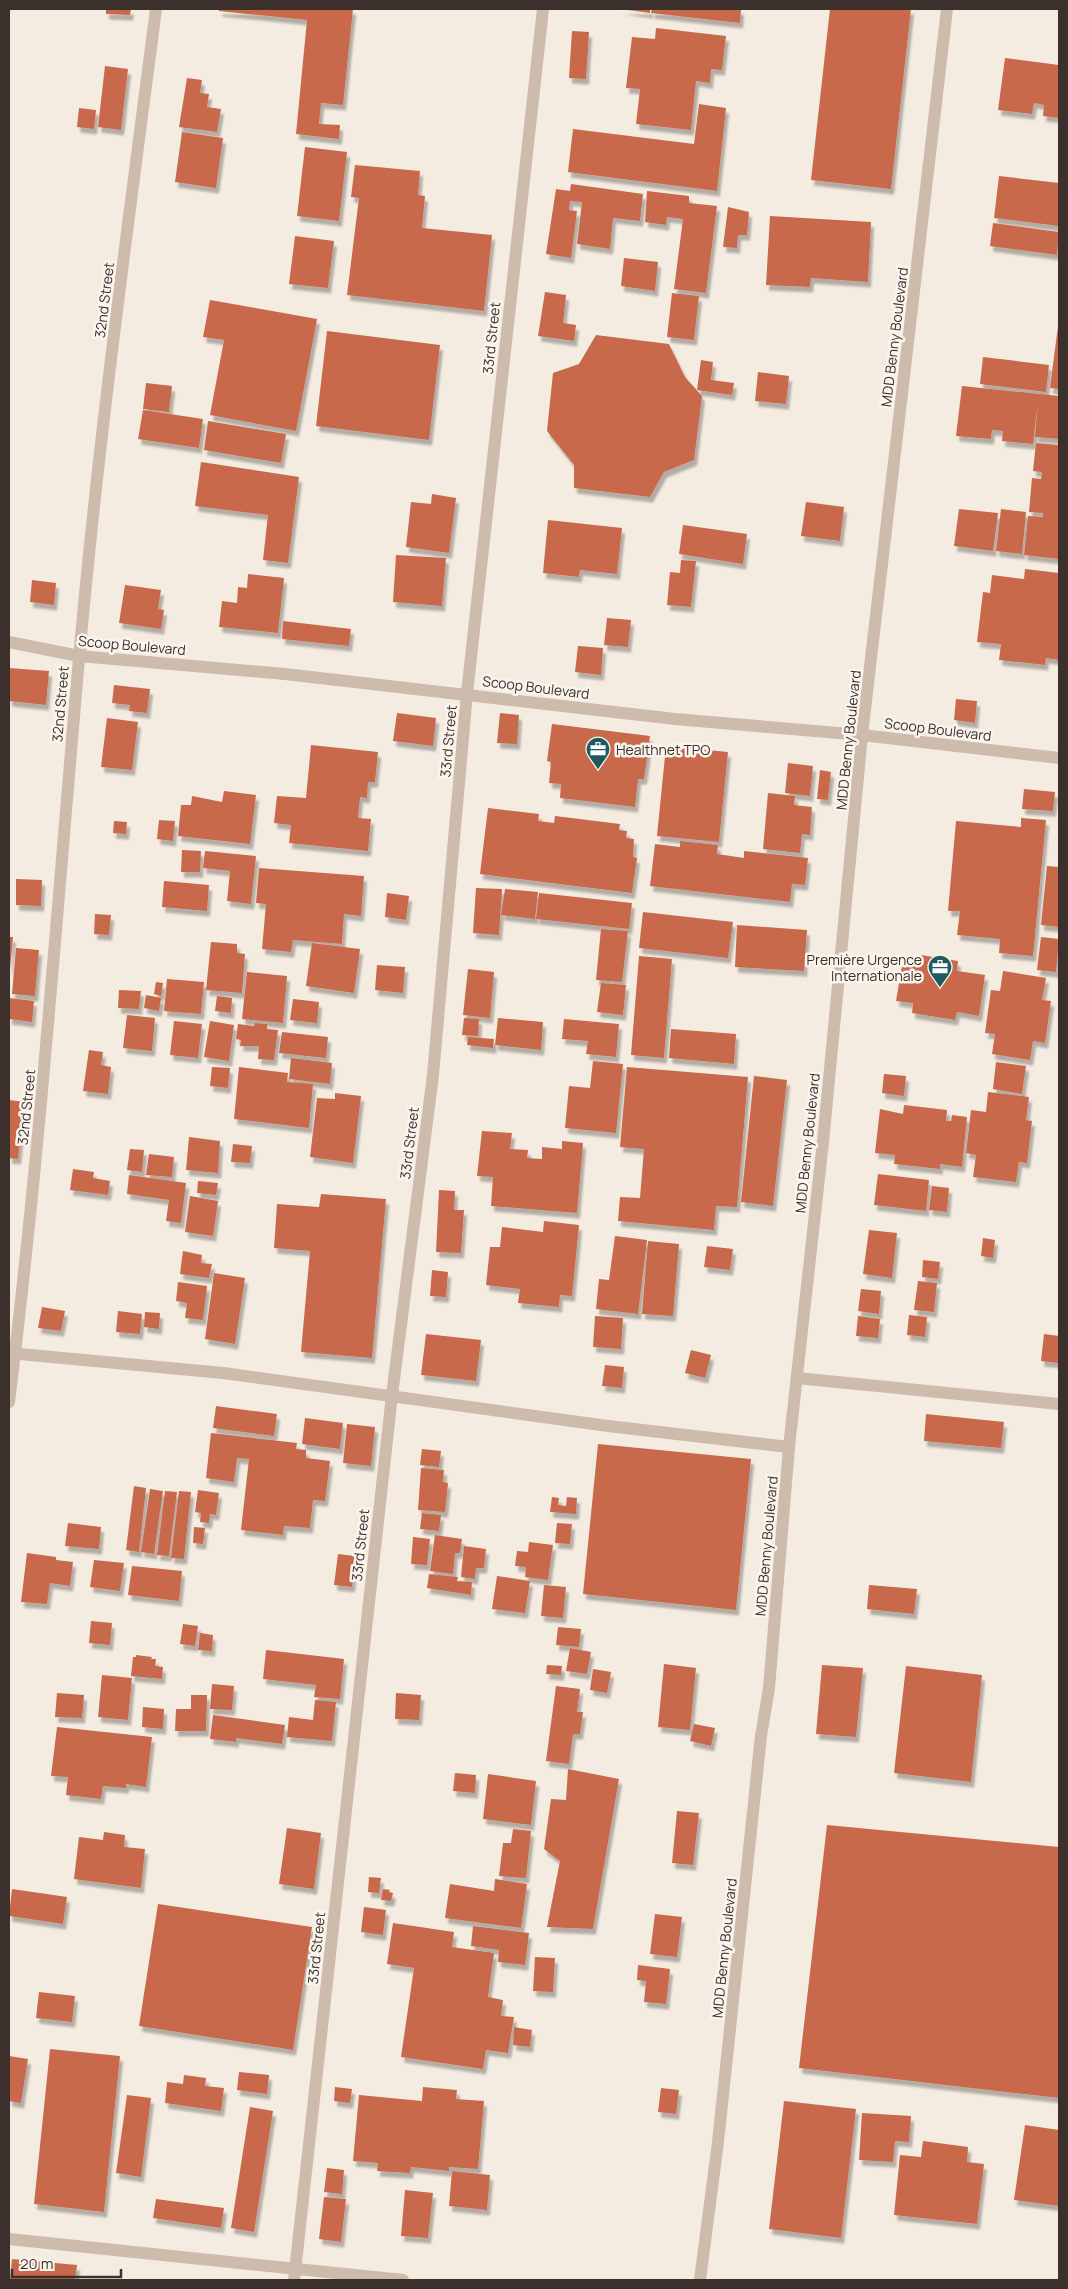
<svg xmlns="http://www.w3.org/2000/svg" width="1068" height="2289" font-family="Manrope,sans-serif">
<defs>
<filter id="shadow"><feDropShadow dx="3" dy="5.5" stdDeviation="1" flood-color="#0004"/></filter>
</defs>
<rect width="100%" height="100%" fill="#f4ebe1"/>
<g fill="#c8694b" filter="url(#shadow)">
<polygon points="106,9 131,9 130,15 106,14"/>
<polygon points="219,9 353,9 343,105 321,103 319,124 340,125 339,139 296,134 307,20 219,11"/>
<polygon points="621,9 650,9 650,13"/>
<polygon points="652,9 741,9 740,23 651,13"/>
<polygon points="830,9 911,9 891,189 811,180"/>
<polygon points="656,28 726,36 722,70 711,69 710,83 696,81 691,130 636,124 640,89 626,88 632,37 655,39"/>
<polygon points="572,31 589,32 586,79 569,78"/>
<polygon points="1005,58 1059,65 1059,118 1043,116 1044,105 1034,103 1032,114 998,110"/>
<polygon points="105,66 128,69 121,130 98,127"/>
<polygon points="187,78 202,80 200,93 209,94 207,107 221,109 217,132 179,127"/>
<polygon points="699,104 726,108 717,191 568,172 573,129 694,144"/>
<polygon points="79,108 96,110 94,129 77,127"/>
<polygon points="182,132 223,138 216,188 175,182"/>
<polygon points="305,147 347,152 339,221 297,216"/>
<polygon points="355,165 420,171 418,195 425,196 422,228 492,235 484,311 347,295 359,198 351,197"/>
<polygon points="999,176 1059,183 1059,226 994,218"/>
<polygon points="571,184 643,194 640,221 613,218 610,249 577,244 582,202 570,201 569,210 577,211 571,258 546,254 556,189 570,191"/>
<polygon points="647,191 689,196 689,203 717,206 706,293 674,289 683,219 667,217 666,225 645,222"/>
<polygon points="728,207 749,212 747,235 738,235 737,248 723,247"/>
<polygon points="770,216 871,222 868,282 811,278 810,287 766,285"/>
<polygon points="993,223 1059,232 1057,255 990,246"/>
<polygon points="295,236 334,241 328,288 289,284"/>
<polygon points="624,258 658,262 655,291 621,286"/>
<polygon points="545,292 566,295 563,323 576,325 574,341 538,336"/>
<polygon points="672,293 699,296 694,340 667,337"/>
<polygon points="210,300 317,319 296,431 210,415 224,340 203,337"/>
<polygon points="1058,326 1059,326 1059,389 1050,388"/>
<polygon points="327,331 440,345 429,440 316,426"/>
<polygon points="596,335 669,344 685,377 702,396 694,460 664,472 650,497 574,488 574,465 547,431 553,373 579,364"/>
<polygon points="983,357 1049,365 1046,392 980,384"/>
<polygon points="701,360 713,362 711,380 734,383 732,395 697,390"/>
<polygon points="758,372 789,376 786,404 755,401"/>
<polygon points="146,383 172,386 169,412 143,409"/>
<polygon points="962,386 1059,396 1059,439 1035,437 1038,401 1033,444 1002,441 1003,431 992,430 991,439 956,436"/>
<polygon points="143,410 203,419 199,448 138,439"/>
<polygon points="208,421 286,434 281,463 204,450"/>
<polygon points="1036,443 1059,445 1059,559 1024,555 1028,516 1043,517 1043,513 1029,512 1032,478 1041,479 1042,472 1033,471"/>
<polygon points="201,462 299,477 288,563 263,560 268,515 195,506"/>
<polygon points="432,494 456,498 449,553 406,547 411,502 431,504"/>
<polygon points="806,502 844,507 840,541 801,536"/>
<polygon points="959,509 998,513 993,551 954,546"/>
<polygon points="1001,509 1026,512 1022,554 996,551"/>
<polygon points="548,520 622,528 617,574 580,570 579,577 543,573"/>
<polygon points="683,525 747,534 743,564 679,554"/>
<polygon points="396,555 446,558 442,606 393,602"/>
<polygon points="681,560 696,561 691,607 667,605 670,572 680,573"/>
<polygon points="1025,569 1059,573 1059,660 1046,658 1045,665 999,660 1001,644 977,642 983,592 990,593 992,575 1024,579"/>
<polygon points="248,574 284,578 278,633 219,627 222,601 237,603 238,587 247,588"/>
<polygon points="32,580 56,583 54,605 30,602"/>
<polygon points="125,585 161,590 158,609 164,610 161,629 119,623"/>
<polygon points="607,618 631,620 628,647 604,645"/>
<polygon points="283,621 351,629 349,646 282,639"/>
<polygon points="578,646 603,648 601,675 575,672"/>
<polygon points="9,668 49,671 46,705 9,701"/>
<polygon points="114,685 150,689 147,713 129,711 130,705 112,703"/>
<polygon points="956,699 977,701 975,723 954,720"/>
<polygon points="397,713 436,718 433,746 393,741"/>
<polygon points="500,713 519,715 517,744 497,743"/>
<polygon points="107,718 138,722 132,770 101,767"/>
<polygon points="552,724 650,736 644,779 638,779 635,807 560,798 561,784 549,783 551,762 547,761"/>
<polygon points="311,745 378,752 375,782 368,782 367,798 360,797 358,818 371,819 368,851 289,843 291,825 274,823 277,796 306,798"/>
<polygon points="666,746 728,752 719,842 657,836"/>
<polygon points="788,763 813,766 810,796 785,793"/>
<polygon points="820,770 831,772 828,800 817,799"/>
<polygon points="1024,789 1055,792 1053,811 1022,809"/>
<polygon points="224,791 256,795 250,844 178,836 181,805 191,805 192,796 222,802"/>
<polygon points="768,793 795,796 794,805 812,807 810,835 802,834 800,853 763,849"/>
<polygon points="488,808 539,814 538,821 554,823 555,816 620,824 619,830 627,831 626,838 634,839 633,857 637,858 632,893 480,874"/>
<polygon points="1021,818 1046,820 1033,956 999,953 1000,939 957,935 960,911 948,911 956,821 1021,827"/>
<polygon points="159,820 175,821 173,841 157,839"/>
<polygon points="114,821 127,822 126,834 113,833"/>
<polygon points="680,841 718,845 717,854 744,858 744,851 808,858 805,885 792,884 790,902 650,886 655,844 680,847"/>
<polygon points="182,850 201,851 200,872 181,872"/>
<polygon points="205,851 256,856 251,904 227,901 230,871 203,868"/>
<polygon points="1047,866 1059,867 1059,927 1041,925"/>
<polygon points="259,868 364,876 361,916 344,914 342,944 293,940 291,952 262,949 266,904 256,903"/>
<polygon points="16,879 42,880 41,906 16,905"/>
<polygon points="164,881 209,885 207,911 162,907"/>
<polygon points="476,888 502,889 499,935 473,933"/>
<polygon points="505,889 538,892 535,919 501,915"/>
<polygon points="387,893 409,896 406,920 385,917"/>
<polygon points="539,893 632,903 629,929 536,919"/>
<polygon points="643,912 733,922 728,958 639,948"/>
<polygon points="95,914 111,915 109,935 94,934"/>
<polygon points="737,925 807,930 804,971 735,967"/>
<polygon points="601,929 628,931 622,982 596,980"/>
<polygon points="9,937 13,937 10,969 9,969"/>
<polygon points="1041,937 1059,939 1056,972 1037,970"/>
<polygon points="211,942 237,944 237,953 245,954 242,993 206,990"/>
<polygon points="312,943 360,949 354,993 306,986"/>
<polygon points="16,948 39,950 35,996 12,994"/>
<polygon points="921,955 958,961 957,971 985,975 979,1016 957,1012 955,1020 912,1013 913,1003 896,1001 903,960 921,963"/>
<polygon points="639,956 672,959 664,1058 631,1055"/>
<polygon points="377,965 405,967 403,993 375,990"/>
<polygon points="468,969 494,972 490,1018 463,1015"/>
<polygon points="1003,971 1046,978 1042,1000 1051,1001 1045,1043 1033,1041 1030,1060 992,1054 995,1034 985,1033 991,990 1000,991"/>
<polygon points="247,972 287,976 283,1023 242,1019"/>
<polygon points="167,979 204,982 201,1014 164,1011"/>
<polygon points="156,982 163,983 161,996 154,994"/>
<polygon points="601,983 626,985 623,1015 597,1012"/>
<polygon points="119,990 141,991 139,1009 118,1008"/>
<polygon points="146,995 161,998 159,1011 144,1008"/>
<polygon points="217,996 232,998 231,1013 215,1011"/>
<polygon points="9,998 34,1001 32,1022 9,1019"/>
<polygon points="293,999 319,1002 317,1023 290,1020"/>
<polygon points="127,1015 155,1018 152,1051 123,1048"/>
<polygon points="464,1018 479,1019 478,1036 462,1035"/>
<polygon points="498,1018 543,1022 541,1050 495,1045"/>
<polygon points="564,1019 619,1024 616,1057 586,1054 588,1041 562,1039"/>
<polygon points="174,1021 202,1024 198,1058 170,1055"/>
<polygon points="210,1021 234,1025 229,1061 204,1057"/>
<polygon points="255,1023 267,1024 267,1029 278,1030 274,1060 258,1059 259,1046 240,1046 241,1040 236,1039 238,1024 254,1026"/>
<polygon points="671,1029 736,1034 734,1064 669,1058"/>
<polygon points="282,1032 328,1037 326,1058 279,1053"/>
<polygon points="468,1037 494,1039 493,1048 467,1045"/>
<polygon points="89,1050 103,1052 101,1065 111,1067 108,1094 83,1091"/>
<polygon points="291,1058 332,1063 330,1084 289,1079"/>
<polygon points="593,1061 623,1064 616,1133 565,1128 569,1086 590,1088"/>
<polygon points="996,1062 1026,1066 1022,1094 993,1089"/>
<polygon points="212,1067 230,1068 228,1088 210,1086"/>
<polygon points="239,1067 288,1073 287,1082 313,1084 309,1128 234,1119"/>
<polygon points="627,1067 748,1077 737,1207 716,1206 714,1230 618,1221 620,1197 640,1198 644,1149 620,1147"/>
<polygon points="884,1074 906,1076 904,1096 882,1093"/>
<polygon points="754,1076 787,1080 773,1206 741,1202"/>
<polygon points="988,1092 1029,1097 1026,1120 1032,1121 1027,1163 1019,1162 1016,1182 973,1177 976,1155 966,1153 971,1110 986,1112"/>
<polygon points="335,1093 361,1096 353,1163 310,1157 317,1098 335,1099"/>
<polygon points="9,1100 24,1102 18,1159 9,1158"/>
<polygon points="904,1105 947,1110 946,1121 951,1121 952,1115 967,1117 962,1167 940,1164 940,1169 894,1164 895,1155 875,1153 880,1109 903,1114"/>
<polygon points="482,1131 512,1133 510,1149 528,1150 527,1158 542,1159 542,1147 562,1149 562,1141 583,1143 577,1213 491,1206 493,1177 477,1176"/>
<polygon points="189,1137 220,1141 218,1173 186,1170"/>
<polygon points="233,1144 252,1146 250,1163 231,1162"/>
<polygon points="130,1149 144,1150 142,1172 127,1170"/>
<polygon points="149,1154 174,1157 172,1177 146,1175"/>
<polygon points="73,1169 94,1172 93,1178 110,1181 108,1195 70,1190"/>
<polygon points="878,1174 929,1180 926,1211 874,1205"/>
<polygon points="129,1175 186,1183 181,1223 166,1221 169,1200 127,1194"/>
<polygon points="198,1181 218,1183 216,1195 197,1193"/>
<polygon points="932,1186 949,1188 947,1212 929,1210"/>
<polygon points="439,1190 455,1191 454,1210 464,1210 461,1253 436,1252"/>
<polygon points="321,1194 386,1199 372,1358 301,1352 310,1251 274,1248 277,1204 319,1207"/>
<polygon points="190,1196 218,1201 213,1236 185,1232"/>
<polygon points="544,1221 579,1225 572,1296 560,1295 559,1307 518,1303 520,1289 486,1285 490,1247 500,1247 502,1227 543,1232"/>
<polygon points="869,1230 897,1233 892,1278 863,1274"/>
<polygon points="615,1236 647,1240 638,1314 596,1309 599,1279 609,1280"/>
<polygon points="983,1238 995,1240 993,1258 981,1256"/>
<polygon points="648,1241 679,1244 673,1316 642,1314"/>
<polygon points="707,1246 733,1249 730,1270 704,1267"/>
<polygon points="183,1251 202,1255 201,1263 212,1264 209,1278 180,1274"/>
<polygon points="923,1260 940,1262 938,1279 922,1277"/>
<polygon points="432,1270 448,1272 446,1297 430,1296"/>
<polygon points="214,1273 245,1278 235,1344 205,1339"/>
<polygon points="918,1281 937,1283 934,1312 914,1310"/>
<polygon points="178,1282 207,1286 203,1320 185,1318 187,1303 176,1301"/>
<polygon points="861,1289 881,1291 879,1314 858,1311"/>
<polygon points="42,1307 65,1311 61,1331 38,1328"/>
<polygon points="118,1311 142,1314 140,1334 116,1332"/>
<polygon points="145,1312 160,1313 159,1329 144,1327"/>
<polygon points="909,1315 927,1317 925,1337 907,1335"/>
<polygon points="595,1316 623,1318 621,1349 593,1347"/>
<polygon points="858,1316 880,1319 878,1338 856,1336"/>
<polygon points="426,1334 481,1340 476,1381 421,1375"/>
<polygon points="1044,1334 1059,1336 1059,1363 1041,1361"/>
<polygon points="691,1350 711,1355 705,1378 685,1373"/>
<polygon points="605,1365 624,1367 622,1388 602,1386"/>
<polygon points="216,1406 277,1414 274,1436 213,1428"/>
<polygon points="926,1414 1004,1422 1001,1448 924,1441"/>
<polygon points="305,1418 343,1423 340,1449 302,1444"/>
<polygon points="347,1424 375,1427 371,1466 343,1463"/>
<polygon points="211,1433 297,1443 296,1449 306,1450 306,1458 330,1461 325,1501 313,1500 310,1528 284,1526 283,1535 241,1530 249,1459 237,1458 234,1482 206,1478"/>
<polygon points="598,1444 751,1459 736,1610 583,1594"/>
<polygon points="422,1449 441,1451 439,1467 420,1465"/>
<polygon points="421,1468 444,1470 443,1482 448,1483 445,1512 418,1510"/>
<polygon points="134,1486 146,1488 139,1552 126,1550"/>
<polygon points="150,1489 163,1491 154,1554 141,1552"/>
<polygon points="198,1490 219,1493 216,1515 210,1514 209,1523 200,1522 201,1513 195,1512"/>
<polygon points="165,1491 177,1492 169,1556 157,1555"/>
<polygon points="179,1491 191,1492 184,1559 171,1558"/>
<polygon points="552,1497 559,1498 558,1505 566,1506 567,1497 577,1498 576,1514 550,1512"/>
<polygon points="422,1513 441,1515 439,1531 420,1529"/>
<polygon points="68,1523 101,1527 99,1549 65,1546"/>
<polygon points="557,1523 572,1524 570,1544 555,1543"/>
<polygon points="194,1527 205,1528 203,1544 193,1543"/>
<polygon points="435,1535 462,1539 460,1553 455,1553 453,1574 430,1571"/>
<polygon points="413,1537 430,1539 427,1565 411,1564"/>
<polygon points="529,1542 553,1545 548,1580 525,1577 526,1567 515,1566 517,1551 528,1552"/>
<polygon points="464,1546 486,1549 484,1568 476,1568 475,1579 461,1577"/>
<polygon points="27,1553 56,1557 56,1560 73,1562 70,1586 50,1583 47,1604 21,1602"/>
<polygon points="338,1554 355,1556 352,1587 334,1585"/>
<polygon points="94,1560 124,1563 120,1591 90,1587"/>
<polygon points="132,1566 182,1571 179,1601 128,1595"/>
<polygon points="429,1574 458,1577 457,1581 472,1582 471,1595 427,1588"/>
<polygon points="497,1576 530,1581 525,1613 492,1609"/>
<polygon points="544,1585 566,1587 563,1618 541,1616"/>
<polygon points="869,1585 917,1589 914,1614 867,1609"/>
<polygon points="91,1621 112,1623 110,1645 89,1643"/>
<polygon points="183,1624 198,1626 195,1646 180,1644"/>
<polygon points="558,1627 581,1629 579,1647 556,1645"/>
<polygon points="200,1633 213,1635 212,1651 198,1650"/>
<polygon points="570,1648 591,1652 587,1674 566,1671"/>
<polygon points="266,1650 344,1659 340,1699 314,1697 316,1685 263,1679"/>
<polygon points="136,1655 152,1657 151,1659 156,1659 155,1666 163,1667 162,1679 131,1676 133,1657 136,1657"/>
<polygon points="664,1664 696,1668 690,1730 658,1727"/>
<polygon points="547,1665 562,1666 561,1675 546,1674"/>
<polygon points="822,1665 863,1668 856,1737 816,1734"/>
<polygon points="906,1666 982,1675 971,1782 894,1773"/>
<polygon points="593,1669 611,1672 607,1693 590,1690"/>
<polygon points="102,1675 132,1678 128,1720 98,1717"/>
<polygon points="212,1684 234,1686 232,1710 210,1709"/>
<polygon points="556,1686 580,1689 577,1712 583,1712 580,1734 573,1734 569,1764 546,1761"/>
<polygon points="57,1693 84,1695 82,1718 55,1717"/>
<polygon points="396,1693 421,1695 419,1720 395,1719"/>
<polygon points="191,1695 207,1695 206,1731 175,1731 176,1709 191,1709"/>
<polygon points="315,1700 336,1702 332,1741 287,1737 289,1717 313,1720"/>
<polygon points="143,1707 164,1709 163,1729 142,1727"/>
<polygon points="213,1715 285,1725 282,1744 236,1738 236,1742 210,1739"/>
<polygon points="694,1724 715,1728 711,1746 690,1741"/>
<polygon points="57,1727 152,1737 146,1787 126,1784 126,1788 103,1786 101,1799 66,1795 68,1777 51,1776"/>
<polygon points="568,1769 619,1779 593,1929 547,1927 560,1861 544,1849 551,1799 566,1800"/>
<polygon points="455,1773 476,1775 475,1793 453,1791"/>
<polygon points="488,1774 536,1781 531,1825 483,1819"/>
<polygon points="677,1811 699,1813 693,1865 672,1863"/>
<polygon points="827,1825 1059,1847 1059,2098 799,2068"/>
<polygon points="287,1828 321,1833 314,1889 279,1884"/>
<polygon points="513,1829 531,1831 526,1878 499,1876 503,1843 511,1843"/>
<polygon points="104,1832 125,1835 124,1847 145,1849 141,1888 74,1879 79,1837 103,1840"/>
<polygon points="369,1877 381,1878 379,1893 368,1892"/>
<polygon points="495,1879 527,1884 521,1928 445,1918 450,1884 494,1891"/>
<polygon points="12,1889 67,1897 63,1924 9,1916"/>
<polygon points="383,1889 390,1890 389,1892 393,1893 391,1901 381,1900"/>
<polygon points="158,1904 312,1927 293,2050 139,2026"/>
<polygon points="364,1907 386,1910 383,1935 361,1932"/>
<polygon points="655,1914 682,1917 677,1957 650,1954"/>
<polygon points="393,1923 454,1932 452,1947 494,1953 488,1997 503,2000 501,2016 514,2017 508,2053 486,2050 483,2069 401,2057 414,1968 387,1964"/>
<polygon points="473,1926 529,1933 525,1965 498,1962 499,1950 471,1946"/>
<polygon points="535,1957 555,1958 553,1992 533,1991"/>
<polygon points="638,1965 670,1969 666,2004 644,2002 646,1981 637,1980"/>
<polygon points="39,1992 75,1996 72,2022 36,2018"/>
<polygon points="514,2027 532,2030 530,2047 513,2045"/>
<polygon points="50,2049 120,2056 104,2212 34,2204"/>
<polygon points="9,2056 28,2059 21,2103 9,2101"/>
<polygon points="239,2072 269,2075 267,2094 237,2090"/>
<polygon points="184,2075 206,2078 205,2086 224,2088 221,2111 165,2103 167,2082 183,2084"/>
<polygon points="335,2087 352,2089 350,2103 334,2101"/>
<polygon points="423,2087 457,2090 456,2099 484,2101 478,2169 449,2167 449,2171 411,2167 410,2173 377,2171 378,2163 353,2161 359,2095 422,2101"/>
<polygon points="661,2088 679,2090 676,2114 658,2112"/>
<polygon points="127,2095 151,2098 141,2177 116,2173"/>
<polygon points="784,2101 856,2109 841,2238 769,2229"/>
<polygon points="250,2107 273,2111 254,2232 231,2228"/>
<polygon points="862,2113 911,2116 909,2142 895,2141 893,2162 859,2160"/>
<polygon points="1025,2125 1059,2130 1059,2206 1014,2200"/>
<polygon points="923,2141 968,2147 967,2162 984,2164 977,2224 894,2215 900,2155 921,2157"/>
<polygon points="327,2168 344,2170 342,2194 324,2192"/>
<polygon points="452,2171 490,2175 487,2210 449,2206"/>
<polygon points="405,2190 433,2193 428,2238 401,2236"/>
<polygon points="324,2197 346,2199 341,2242 319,2239"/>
<polygon points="156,2199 224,2208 221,2228 153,2218"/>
<polygon points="12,2259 77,2265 75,2280 10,2280"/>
</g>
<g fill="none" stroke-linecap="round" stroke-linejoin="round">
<g stroke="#cdbbac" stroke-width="12">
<polyline points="9,642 79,656 285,674 675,719 862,735 1059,758"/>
<polyline points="9,1353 223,1373 608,1426 789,1447"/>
<polyline points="797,1378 1059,1404"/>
<path d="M9 1402C40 1155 57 907 79 659 98 442 128 225 156 9"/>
<polyline points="9,2239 403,2280"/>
<polyline points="294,2280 392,1395 433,1075 467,693 543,9"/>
<polyline points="700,2280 718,2142 761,1736 769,1688 789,1447 823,1142 862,735 947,9"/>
</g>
</g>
<defs>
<symbol id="office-pin" viewBox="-11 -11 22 30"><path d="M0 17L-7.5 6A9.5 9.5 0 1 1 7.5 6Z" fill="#1f5a5e" stroke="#fbf5ee"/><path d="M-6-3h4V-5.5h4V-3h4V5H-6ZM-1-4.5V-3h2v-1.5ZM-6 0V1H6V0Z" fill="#fff"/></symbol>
</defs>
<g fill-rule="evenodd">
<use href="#office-pin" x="584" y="735" width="28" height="38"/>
<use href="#office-pin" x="926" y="953" width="28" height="38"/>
</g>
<g text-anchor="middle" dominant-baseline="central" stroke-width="5" stroke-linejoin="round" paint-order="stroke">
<g font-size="14" fill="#3b302b" stroke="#fbf5ee">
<text transform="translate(104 300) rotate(-83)">32nd Street</text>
<text transform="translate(894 337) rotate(-83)">MDD Benny Boulevard</text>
<text transform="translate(491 338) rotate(-84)">33rd Street</text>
<text transform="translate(132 645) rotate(5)">Scoop Boulevard</text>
<text transform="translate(536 687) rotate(7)">Scoop Boulevard</text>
<text transform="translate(60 704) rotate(-85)">32nd Street</text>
<text transform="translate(938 729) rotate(7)">Scoop Boulevard</text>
<text transform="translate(848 740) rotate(-84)">MDD Benny Boulevard</text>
<text transform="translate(448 741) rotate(-85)">33rd Street</text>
<text transform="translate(26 1107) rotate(-84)">32nd Street</text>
<text transform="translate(409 1143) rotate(-83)">33rd Street</text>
<text transform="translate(807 1143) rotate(-84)">MDD Benny Boulevard</text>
<text transform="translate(360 1545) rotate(-84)">33rd Street</text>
<text transform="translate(766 1546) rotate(-85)">MDD Benny Boulevard</text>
<text transform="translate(316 1948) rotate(-84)">33rd Street</text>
<text transform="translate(724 1948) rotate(-84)">MDD Benny Boulevard</text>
</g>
<g font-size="14" fill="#3b302b" stroke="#fbf5ee" text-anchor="start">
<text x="616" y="749">Healthnet TPO</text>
<text x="922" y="959" text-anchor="end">Première Urgence<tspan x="922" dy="16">Internationale</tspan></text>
</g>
</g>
<rect width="1068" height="2289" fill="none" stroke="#3b302b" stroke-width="20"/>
<path d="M12 2269v8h109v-8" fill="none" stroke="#3b302b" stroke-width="2.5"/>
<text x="20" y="2269" font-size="15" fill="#3b302b" stroke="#fbf5ee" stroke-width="4" paint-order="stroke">20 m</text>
</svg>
